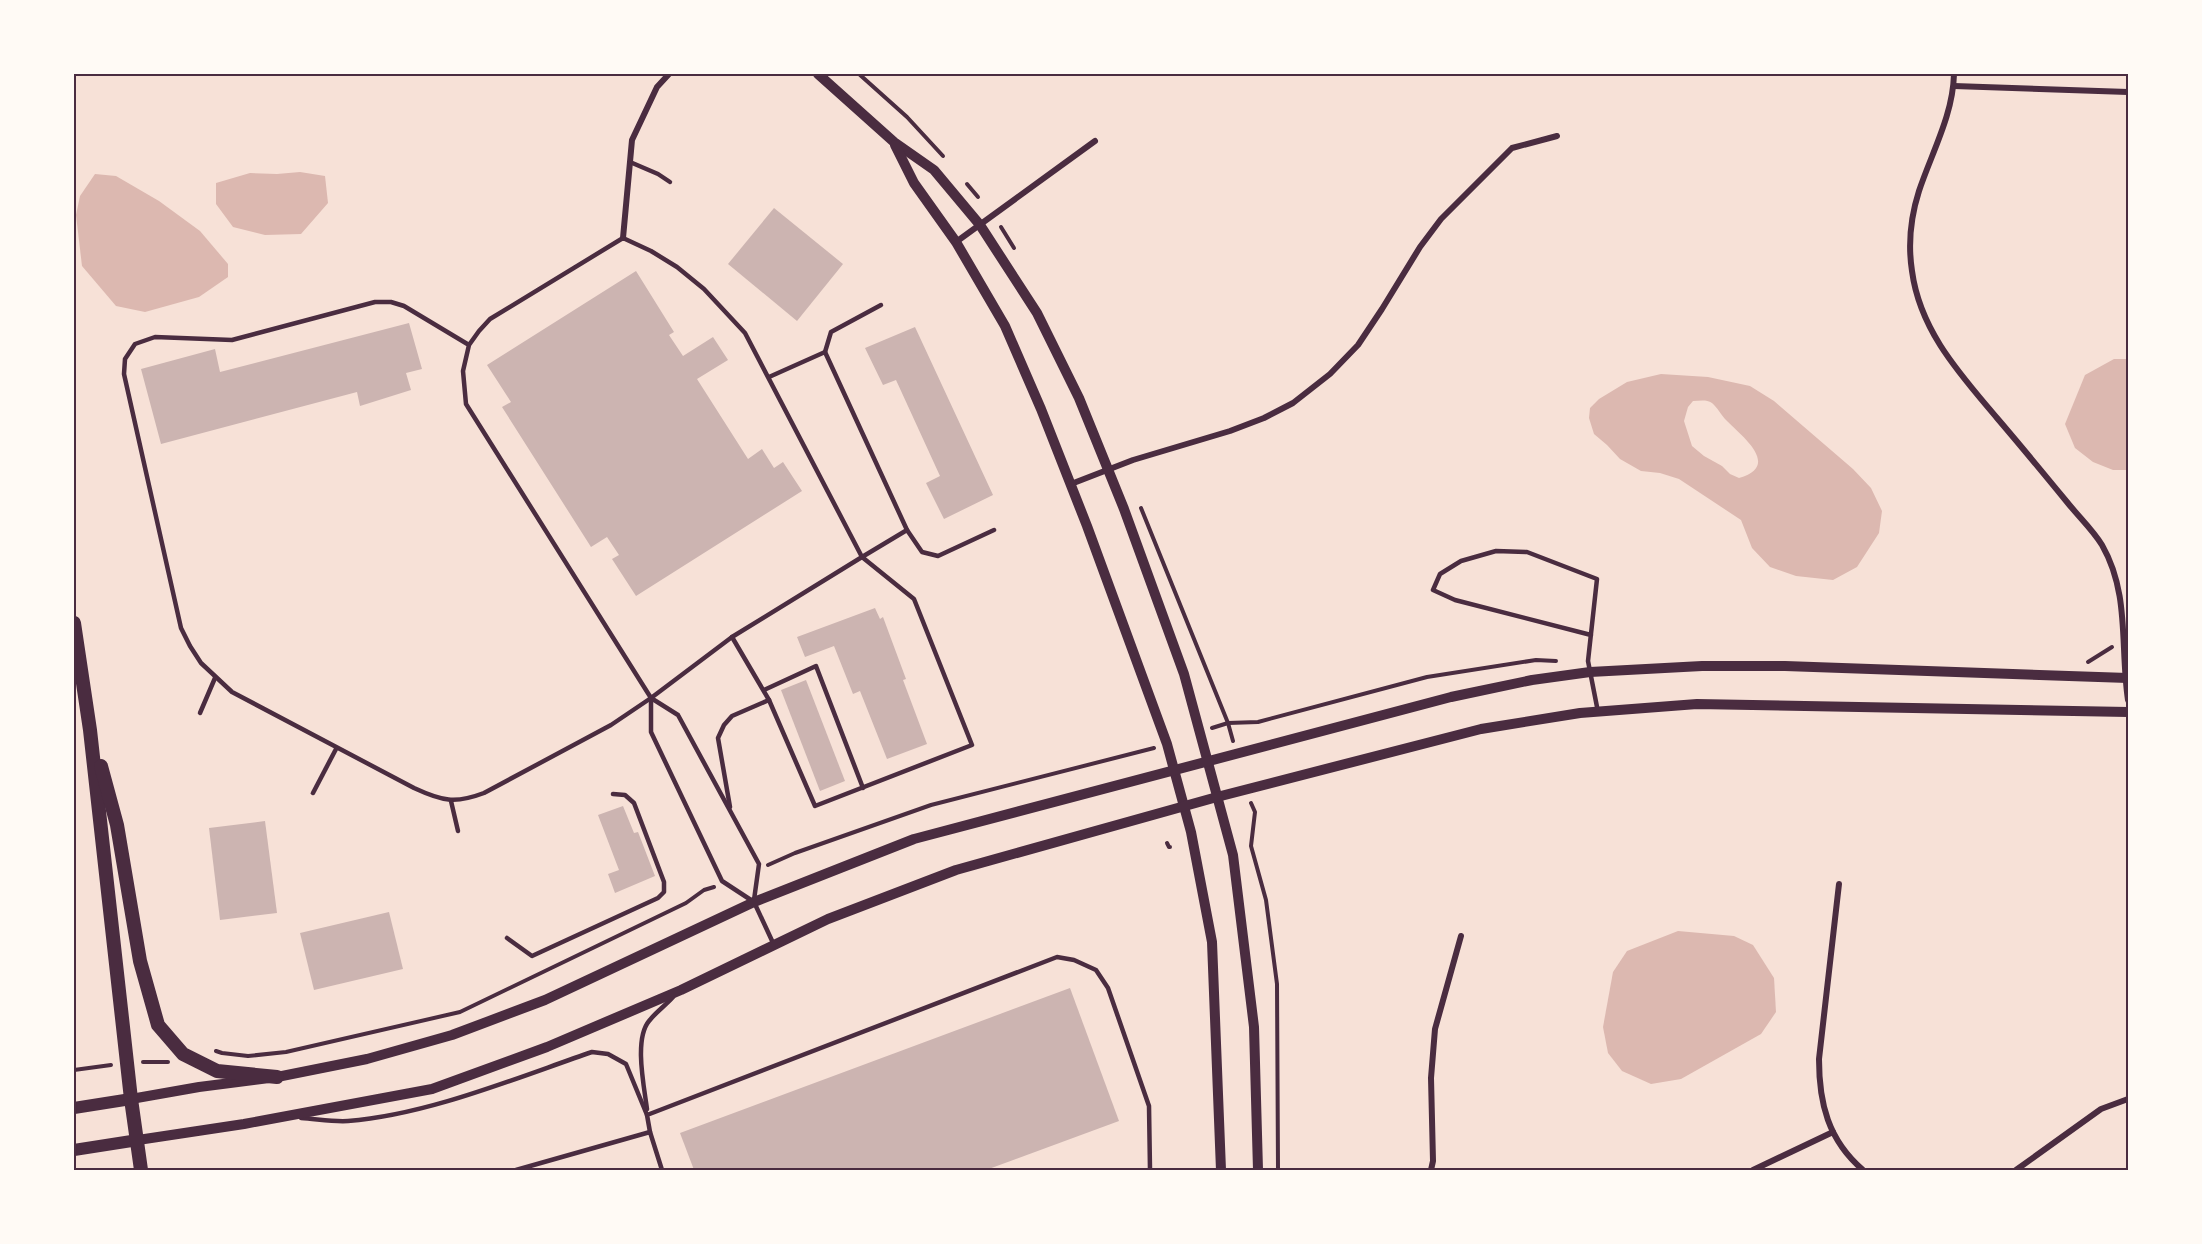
<svg xmlns="http://www.w3.org/2000/svg" width="2202" height="1244" font-family="Figtree,sans-serif">
<rect width="100%" height="100%" fill="#f7e1d7"/>
<g fill="#dcb8b0" fill-rule="evenodd">
<polygon points="300,172 325,176 328,203 301,234 265,235 233,227 216,204 216,183 250,173 277,174"/>
<polygon points="95,174 116,176 159,201 200,231 228,264 228,277 199,297 145,312 116,306 82,266 76,215 80,196"/>
<polygon points="2114,359 2128,359 2128,470 2113,470 2093,462 2075,448 2065,424 2085,375"/>
<path d="M1661 374 1708 377 1750 386 1774 401 1853 469 1871 488 1882 511 1879 533 1857 567 1833 580 1796 576 1770 567 1752 548 1741 520 1679 479 1660 473 1641 471 1620 459 1607 445 1594 434 1589 418 1590 408 1599 399 1627 382ZM1693 401C1699 401 1706 399 1712 403 1717 407 1721 415 1727 421 1743 437 1781 466 1739 478L1730 474 1722 466 1704 456 1692 446 1684 421 1688 407Z"/>
<polygon points="1678,931 1734,936 1753,945 1774,978 1776,1012 1761,1034 1681,1079 1651,1084 1622,1071 1608,1053 1603,1027 1613,972 1627,951"/>
</g>
<g fill="#ccb4b1">
<polygon points="774,208 843,264 797,321 728,264"/>
<polygon points="636,271 674,332 669,335 683,356 713,337 728,360 697,379 748,459 762,449 774,468 783,462 802,491 636,596 612,559 619,555 607,537 591,547 502,407 511,402 487,365"/>
<polygon points="409,323 422,369 406,373 411,390 360,406 357,392 161,444 141,369 215,349 220,372"/>
<polygon points="915,327 993,495 944,519 926,483 940,476 896,380 883,385 865,348"/>
<polygon points="875,608 880,619 883,617 906,679 903,680 927,744 887,759 860,691 853,694 834,646 805,657 797,637"/>
<polygon points="806,680 845,781 820,791 781,690"/>
<polygon points="623,806 634,833 638,832 655,876 615,893 608,874 619,870 598,815"/>
<polygon points="265,821 277,913 220,920 209,828"/>
<polygon points="389,912 403,969 314,990 300,933"/>
<polygon points="1070,988 1119,1121 986,1170 694,1170 680,1133"/>
</g>
<g fill="none" stroke-linecap="round" stroke-linejoin="round">
<g stroke="#4a2c40" stroke-width="4">
<polyline points="859,74 907,117 943,156"/>
<polyline points="967,184 978,197"/>
<polyline points="1001,227 1014,248"/>
<polyline points="1141,508 1228,723 1233,741"/>
<polyline points="2088,662 2112,647"/>
<polyline points="1212,728 1228,723 1258,722 1427,677 1536,660 1556,661"/>
<polyline points="1251,803 1255,812 1251,846 1266,900 1277,984 1278,1170"/>
<polyline points="1167,843 1169,847 1170,847"/>
<polyline points="768,865 795,853 931,805 1154,748"/>
<polyline points="216,1051 222,1053 248,1056 286,1052 460,1012 686,903 704,890 714,887"/>
<polyline points="143,1062 168,1062"/>
<polyline points="74,1070 111,1065"/>
</g>
<g stroke="#4a2c40" stroke-width="4.5">
<polyline points="630,162 658,174 670,182"/>
<path d="M469 345 404 306 391 302H375L232 340 155 337 135 344 125 359 124 374 181 628 190 646 201 663 232 692 414 788C442 801 455 804 484 793L611 725 651 698 732 637 862 557 745 333 704 289 677 267 651 251 623 238 490 319 479 331 469 345 463 371 466 404 651 698 678 715 759 864 754 900"/>
<polyline points="825,352 831,332 881,305"/>
<polyline points="769,377 825,352 907,530"/>
<polyline points="1591,635 1455,600 1433,590 1440,574 1461,561 1496,551 1527,552 1597,579 1588,661 1598,712"/>
<polyline points="732,637 769,700 815,806 972,745 914,599 862,557 907,530 922,552 938,556 994,530"/>
<polyline points="764,690 816,666 863,788"/>
<polyline points="651,698 651,732 722,881 754,902 774,945"/>
<polyline points="200,713 215,678"/>
<polyline points="313,793 336,749"/>
<polyline points="451,801 458,831"/>
<polyline points="730,807 718,738 724,725 732,716 769,700"/>
<polyline points="507,938 532,956 658,898 664,892 664,882 634,803 625,795 613,794"/>
<path d="M647 1109C644 1086 634 1039 649 1021 656 1012 666 1005 673 997"/>
<path d="M301 1118C317 1119 333 1122 348 1121 427 1115 516 1078 592 1052L608 1054 626 1064 647 1115"/>
<polyline points="650,1132 647,1115 1057,957 1074,960 1096,970 1108,988 1149,1106 1150,1170"/>
<polyline points="516,1170 650,1132 662,1170"/>
</g>
<g stroke="#4a2c40" stroke-width="6">
<path d="M1954 74C1953 115 1932 152 1919 191 1911 216 1908 245 1912 271 1920 331 1960 374 1997 418 2021 446 2044 474 2067 502 2078 516 2093 530 2102 545 2130 594 2120 646 2128 700"/>
<polyline points="1954,86 2128,92"/>
<polyline points="623,238 632,140 657,87 669,74"/>
<polyline points="956,242 1095,141"/>
<polyline points="1071,484 1133,460 1230,431 1264,418 1293,403 1330,374 1358,345 1382,309 1420,247 1441,219 1512,148 1557,136"/>
<path d="M1839 884 1819 1059C1819 1103 1828 1140 1863 1170"/>
<polyline points="1431,1170 1433,1161 1431,1078 1435,1029 1461,936"/>
<polyline points="1753,1170 1833,1132"/>
<polyline points="2016,1170 2101,1109 2128,1099"/>
</g>
<g stroke="#4a2c40" stroke-width="10">
<polyline points="818,74 894,142 934,170 980,225 1037,313 1079,398 1124,509 1184,674 1233,855 1254,1027 1258,1170"/>
<polyline points="895,145 914,183 956,242 1005,326 1041,409 1087,526 1167,744 1191,832 1212,942 1221,1170"/>
<polyline points="131,1099 199,1087 277,1077 367,1059 452,1035 545,1000 754,902 914,839 1451,697 1532,680 1590,672 1702,666 1785,666 2128,678"/>
<polyline points="138,1140 244,1124 432,1089 547,1047 681,990 828,919 956,870 1217,797 1481,729 1580,713 1697,704 2128,712"/>
</g>
<g stroke="#4a2c40" stroke-width="12">
<polyline points="74,1108 131,1099"/>
<polyline points="74,1150 138,1140"/>
</g>
<g stroke="#4a2c40" stroke-width="14">
<polyline points="74,623 90,730 131,1099 141,1170"/>
<polyline points="101,766 117,825 140,961 158,1025 183,1054 217,1071 277,1077"/>
</g>
</g>
<rect width="2202" height="1244" fill="none" stroke="#fffaf5" stroke-width="150"/>
<rect x="75" y="75" width="2052" height="1094" fill="none" stroke="#4a2c40" stroke-width="2"/>
</svg>
